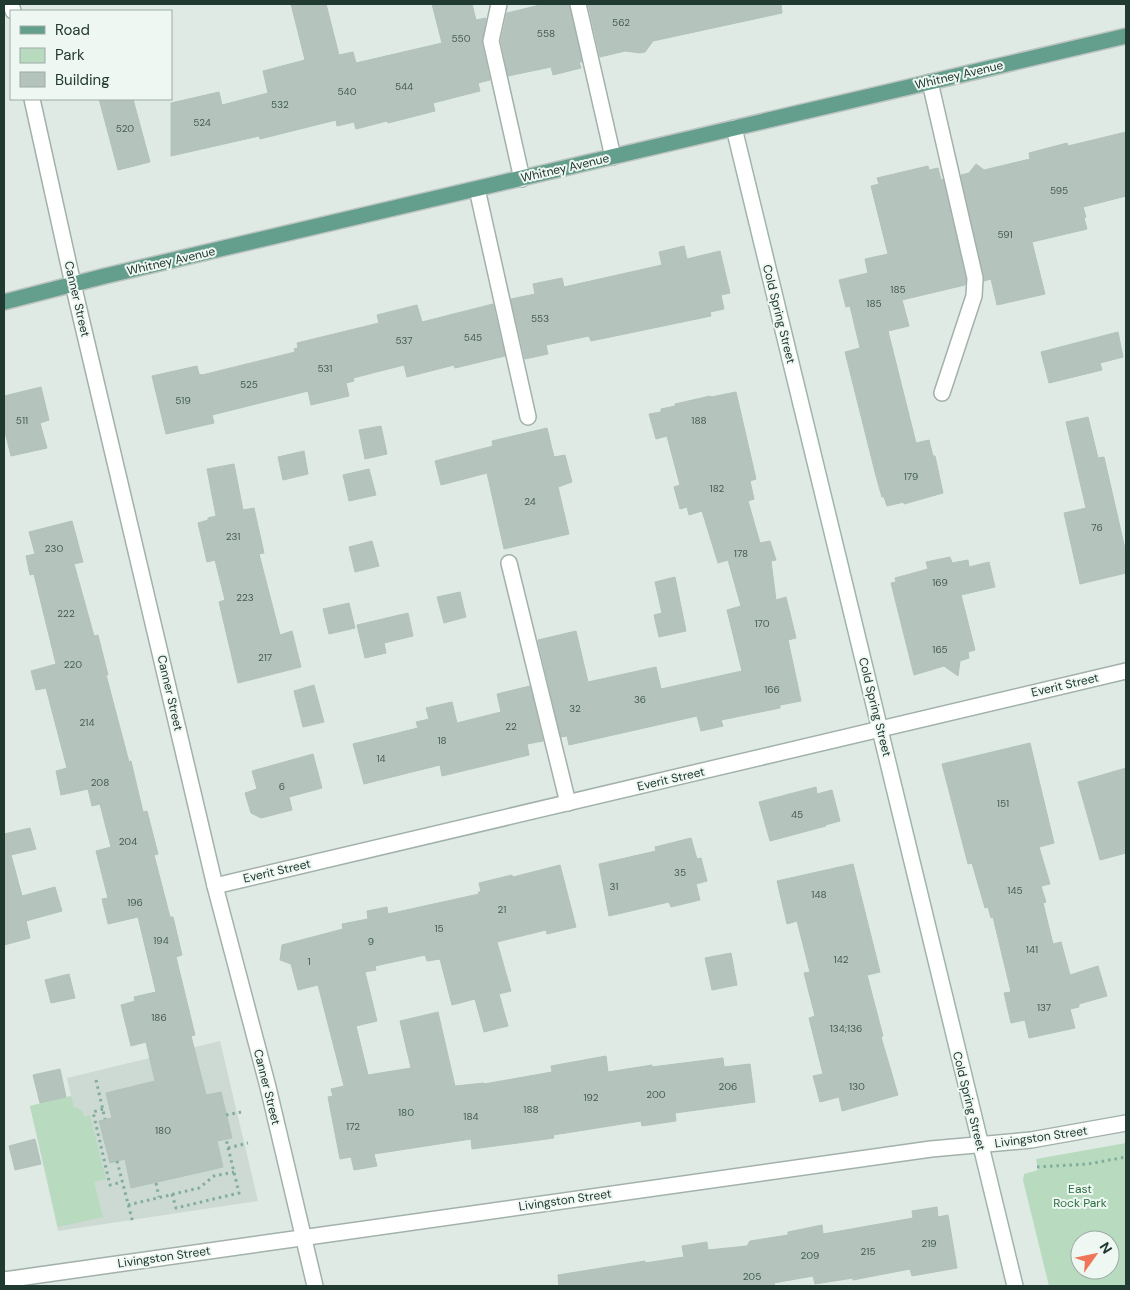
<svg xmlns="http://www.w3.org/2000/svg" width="1130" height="1290" font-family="'DM Sans',sans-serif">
<rect width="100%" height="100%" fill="#dfeae4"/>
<polygon fill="#cdd9d3" points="220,1041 258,1201 58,1231 30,1106 71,1096 67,1078"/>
<g fill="#b8dbbf" fill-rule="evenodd">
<polygon points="71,1096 74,1107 78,1108 83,1112 84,1117 89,1115 91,1119 106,1179 94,1182 103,1217 58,1227 30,1106"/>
<path d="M1126 1143V1286H1049L1023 1180 1024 1174 1038 1170 1036 1159ZM1080 1240H1110V1270H1080Z"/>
</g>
<g fill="#b4c4bd" stroke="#b1c3bb">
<polygon points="291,4 326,4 339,55 353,52 356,63 442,43 432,4 472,4 476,20 486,18 482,43 490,80 478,83 480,91 433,103 435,111 388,123 387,121 356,129 354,122 337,126 336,120 260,139 259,136 171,156 171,103 219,92 222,105 268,93 263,71 305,60"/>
<polygon points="544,4 569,4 582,62 579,62 581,68 553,75 551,67 508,76 501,41 507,13"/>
<polygon points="588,4 781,4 782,13 653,41 645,52 640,53 625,51 600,57"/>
<polygon points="99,99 133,99 150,162 118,170"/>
<polygon points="1126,132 1126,196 1083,207 1086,217 1084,218 1087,229 1032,242 1045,294 997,305 991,279 984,281 961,175 969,173 976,164 984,170 1030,159 1029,153 1067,143 1068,146"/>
<polygon points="928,166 929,170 938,168 941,180 943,179 966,279 965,285 902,300 909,326 888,331 916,443 929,440 933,456 935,456 943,493 904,504 904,502 887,506 884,497 882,497 876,476 845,352 860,348 850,306 846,307 839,280 868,273 865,259 888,254 871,186 879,184 877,178"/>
<polygon points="684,246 687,259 720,251 730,293 721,295 724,309 710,312 711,316 591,341 589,336 546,345 548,354 525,359 511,299 535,294 533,284 562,278 564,287 662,265 659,252"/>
<polygon points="493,304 505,356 455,368 454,365 407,377 404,365 353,378 354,381 346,383 349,396 311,405 308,391 212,415 214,423 166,434 152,376 197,366 199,374 202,375 295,352 294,349 298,348 297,343 379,323 377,315 417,305 422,322"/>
<polygon points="1118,332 1123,357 1100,363 1102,370 1049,383 1041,352"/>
<polygon points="41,387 49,420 40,423 47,448 11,456 4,428 4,396"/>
<polygon points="736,392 756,479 750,481 754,499 748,501 760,543 770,541 776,560 771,561 776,600 786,597 796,638 788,640 801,701 780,705 780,708 721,720 723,726 701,731 697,716 569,745 567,736 561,737 538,640 576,631 588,682 656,667 661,689 742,671 727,610 741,606 728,560 718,563 702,511 689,515 687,507 680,509 674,487 680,485 667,436 656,439 649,414 661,412 661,409 675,406 675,404 710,396 711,397"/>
<polygon points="1088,417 1098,458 1104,457 1126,553 1126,573 1080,584 1064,513 1086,508 1066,422"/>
<polygon points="381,426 387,454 365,459 359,430"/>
<polygon points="547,428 554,457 565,455 572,482 558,487 569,534 504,549 487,473 441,485 435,461 493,446 492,441"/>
<polygon points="304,451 308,474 283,480 278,457"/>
<polygon points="234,464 243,510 254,508 264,553 259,554 280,635 292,631 301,667 238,683 219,602 225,600 215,560 207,562 198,523 208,520 208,518 216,516 207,469"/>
<polygon points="369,469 376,495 349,501 343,475"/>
<polygon points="72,521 83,562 74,564 94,636 98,635 108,675 106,675 129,762 131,761 143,812 147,811 158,854 154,855 170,917 173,917 182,955 176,957 195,1035 191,1036 206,1095 221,1092 232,1138 217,1141 223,1167 131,1188 125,1159 110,1163 99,1121 112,1118 106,1093 155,1081 146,1042 131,1046 121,1005 135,1001 134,997 156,992 138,917 108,924 102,899 108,898 96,851 111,847 100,804 92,806 88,789 61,795 56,771 67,768 46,688 36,690 31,671 56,664 34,574 30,575 26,556 35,554 29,532"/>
<polygon points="372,541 379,566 355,572 349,547"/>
<polygon points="950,557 952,563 968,560 969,567 989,562 995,587 961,595 975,650 968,652 969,658 960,661 958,676 944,666 914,675 891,583 896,582 895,578 928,569 926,562"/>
<polygon points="675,577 686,631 659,637 654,615 662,613 655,582"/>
<polygon points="460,592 466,617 444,623 437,597"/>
<polygon points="349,603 355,628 329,634 323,609"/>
<polygon points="408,613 413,636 384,643 386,653 365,658 357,625"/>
<polygon points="314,685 324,722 303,727 294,691"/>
<polygon points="530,686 543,741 527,744 529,755 442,776 440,765 364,784 353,744 418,728 416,722 429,719 426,708 452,702 457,723 501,712 497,694"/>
<polygon points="1030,743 1054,843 1039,847 1050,884 1041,886 1046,902 1043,903 1053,944 1061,942 1070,975 1098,966 1107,996 1079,1004 1079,1007 1070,1009 1075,1028 1029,1038 1025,1020 1011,1023 1004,993 1011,992 993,917 991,918 988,907 985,908 972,863 968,864 942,764"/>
<polygon points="313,754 322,788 289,797 292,810 261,818 251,813 245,793 257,789 252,771"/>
<polygon points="1126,768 1126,853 1100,860 1078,782"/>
<polygon points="816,787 817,794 832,790 840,821 825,825 826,826 770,841 759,802"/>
<polygon points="30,828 36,849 11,855 22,896 55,887 62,911 26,921 30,938 4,945 4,834"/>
<polygon points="691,838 697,859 701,858 707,881 696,884 700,900 671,907 669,902 609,916 599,864 656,851 655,847"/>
<polygon points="853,864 880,972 867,975 883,1036 881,1037 898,1095 842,1111 839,1097 820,1102 813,1076 823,1074 809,1018 815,1016 804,973 810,972 797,921 787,924 777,881"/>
<polygon points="560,865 576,927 547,934 546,930 497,942 511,991 499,994 508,1026 484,1032 475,999 452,1005 440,959 427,961 425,955 375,966 376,970 365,972 377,1021 356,1026 368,1075 411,1068 400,1021 438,1012 455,1086 484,1083 484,1084 552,1072 551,1066 606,1056 608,1072 652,1065 652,1067 723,1058 724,1067 750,1064 755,1102 675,1113 676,1121 642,1126 641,1121 553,1135 554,1138 518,1143 472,1149 471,1139 374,1154 377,1166 354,1170 351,1157 340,1159 328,1097 333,1096 331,1089 344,1086 318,985 298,990 291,964 280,960 282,945 343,929 342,924 368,919 367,911 387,907 388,914 479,894 478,892 481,892 479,883 512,875 513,877"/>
<polygon points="731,953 737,985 712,990 705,958"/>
<polygon points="69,974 75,998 51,1003 45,980"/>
<polygon points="60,1069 66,1097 40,1103 33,1075"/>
<polygon points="35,1139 41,1164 15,1170 9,1146"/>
<polygon points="937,1207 938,1217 948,1215 957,1268 912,1276 910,1269 853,1280 853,1278 815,1284 813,1276 774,1283 775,1286 559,1286 558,1275 645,1261 645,1263 684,1257 682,1246 707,1242 708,1250 747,1246 750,1241 788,1235 788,1232 822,1225 823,1234 913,1218 912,1211"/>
</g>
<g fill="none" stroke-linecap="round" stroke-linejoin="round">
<defs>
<g id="lane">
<polyline points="499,4 491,41 522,179"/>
<polyline points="578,4 613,157"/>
<polyline points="930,82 975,278 974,296 942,393"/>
<polyline points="477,189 528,417"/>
<polyline points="509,563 568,803"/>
</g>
<g id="street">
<polyline points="11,4 13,11"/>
<polyline points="32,99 73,284 215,886 268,1087 315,1286"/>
<polyline points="215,886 1126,671"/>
<polyline points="4,1280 931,1149 1031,1140 1126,1123"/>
</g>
<polyline id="secondary" points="734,128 1015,1286"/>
<polyline id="primary" points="4,302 105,276 1126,36"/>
</defs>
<use href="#lane" stroke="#a2b1ab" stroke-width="18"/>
<use href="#street" stroke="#a2b1ab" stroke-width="18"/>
<use href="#secondary" stroke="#9eb5ab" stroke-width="18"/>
<use href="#primary" stroke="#bcc4c1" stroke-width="18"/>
<g stroke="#80ad9c" stroke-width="3" stroke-dasharray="2.5 4" stroke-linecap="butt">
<polyline points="96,1080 105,1119"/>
<polyline points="103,1109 93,1112 110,1185 122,1182"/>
<polyline points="226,1115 241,1112"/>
<polyline points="228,1148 248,1143"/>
<polyline points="117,1161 133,1223"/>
<polyline points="1037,1167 1088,1164 1126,1157"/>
<polyline points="156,1183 159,1197"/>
<polyline points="172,1194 176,1208 239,1193 226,1139"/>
<polyline points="128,1205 199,1188 214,1176 234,1172"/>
</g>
<use href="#lane" stroke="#fff" stroke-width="15"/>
<use href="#street" stroke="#fff" stroke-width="15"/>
<use href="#secondary" stroke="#fff" stroke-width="15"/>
<use href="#primary" stroke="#649e8c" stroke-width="15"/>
</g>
<g text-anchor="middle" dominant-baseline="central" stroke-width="4" stroke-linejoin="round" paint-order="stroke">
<g font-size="10" fill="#455c54">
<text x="621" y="22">562</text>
<text x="546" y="33">558</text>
<text x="461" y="38">550</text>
<text x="404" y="86">544</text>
<text x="347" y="91">540</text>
<text x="280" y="104">532</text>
<text x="202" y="122">524</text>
<text x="125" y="128">520</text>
<text x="1059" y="190">595</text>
<text x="1005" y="234">591</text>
<text x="898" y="289">185</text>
<text x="874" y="303">185</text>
<text x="540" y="318">553</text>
<text x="473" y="337">545</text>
<text x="404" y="340">537</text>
<text x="325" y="368">531</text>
<text x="249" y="384">525</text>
<text x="183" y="400">519</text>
<text x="22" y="420">511</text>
<text x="699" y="420">188</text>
<text x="911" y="476">179</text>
<text x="717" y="488">182</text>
<text x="530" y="501">24</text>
<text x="1097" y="527">76</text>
<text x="233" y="536">231</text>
<text x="54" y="548">230</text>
<text x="741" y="553">178</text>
<text x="940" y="582">169</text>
<text x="245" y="597">223</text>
<text x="66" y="613">222</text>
<text x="762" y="623">170</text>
<text x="940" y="649">165</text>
<text x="265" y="657">217</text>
<text x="73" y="664">220</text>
<text x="772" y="689">166</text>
<text x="640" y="699">36</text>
<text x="575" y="708">32</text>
<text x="87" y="722">214</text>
<text x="511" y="726">22</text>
<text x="442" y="740">18</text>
<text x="381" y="758">14</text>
<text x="100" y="782">208</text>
<text x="282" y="786">6</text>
<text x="1003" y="803">151</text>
<text x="797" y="814">45</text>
<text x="128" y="841">204</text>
<text x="680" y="872">35</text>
<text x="614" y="886">31</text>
<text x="1015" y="890">145</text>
<text x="819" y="894">148</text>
<text x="135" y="902">196</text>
<text x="502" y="909">21</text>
<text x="439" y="928">15</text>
<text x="161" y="940">194</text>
<text x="371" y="941">9</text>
<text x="1032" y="949">141</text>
<text x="841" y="959">142</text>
<text x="309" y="961">1</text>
<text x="1044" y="1007">137</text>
<text x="159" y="1017">186</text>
<text x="846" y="1028">134;136</text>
<text x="728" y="1086">206</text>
<text x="857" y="1086">130</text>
<text x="656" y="1094">200</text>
<text x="591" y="1097">192</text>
<text x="531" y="1109">188</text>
<text x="406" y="1112">180</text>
<text x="471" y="1116">184</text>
<text x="353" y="1126">172</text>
<text x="163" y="1130">180</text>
<text x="929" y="1243">219</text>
<text x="868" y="1251">215</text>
<text x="810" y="1255">209</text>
<text x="752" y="1276">205</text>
</g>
<g font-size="12" fill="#203931" stroke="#eff7f2">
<text transform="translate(959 75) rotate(-13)">Whitney Avenue</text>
<text transform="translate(565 168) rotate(-13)">Whitney Avenue</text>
<text transform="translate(171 261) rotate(-13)">Whitney Avenue</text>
<text transform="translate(77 299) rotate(77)">Canner Street</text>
<text transform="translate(779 314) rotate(76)">Cold Spring Street</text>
<text transform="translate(1065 685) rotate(-13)">Everit Street</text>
<text transform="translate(170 693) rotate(77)">Canner Street</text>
<text transform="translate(875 707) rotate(76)">Cold Spring Street</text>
<text transform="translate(671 779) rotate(-13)">Everit Street</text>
<text transform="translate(277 871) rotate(-13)">Everit Street</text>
<text transform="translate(267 1087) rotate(76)">Canner Street</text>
<text transform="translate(969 1101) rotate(76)">Cold Spring Street</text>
<text transform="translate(1041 1137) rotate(-8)">Livingston Street</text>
<text transform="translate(565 1200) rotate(-8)">Livingston Street</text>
<text transform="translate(164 1257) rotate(-8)">Livingston Street</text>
</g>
<g font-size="12" fill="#2c6e42" stroke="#eff7f2">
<text x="1080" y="1189">East<tspan x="1080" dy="14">Rock Park</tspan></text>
</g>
</g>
<rect width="1130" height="1290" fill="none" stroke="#203931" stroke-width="10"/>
<rect x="10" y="10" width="162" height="90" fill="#eff7f2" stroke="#9caba5"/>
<rect x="20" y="26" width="25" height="8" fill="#649e8c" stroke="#9caba5"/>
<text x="55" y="35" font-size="15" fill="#203931">Road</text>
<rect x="20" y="48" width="25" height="15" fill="#b8dbbf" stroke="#9caba5"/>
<text x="55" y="60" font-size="15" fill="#203931">Park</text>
<rect x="20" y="72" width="25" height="15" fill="#b4c4bd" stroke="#9caba5"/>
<text x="55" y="85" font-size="15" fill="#203931">Building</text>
<g transform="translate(1095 1255) rotate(57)"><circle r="24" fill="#eff7f2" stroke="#9caba5"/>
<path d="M0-4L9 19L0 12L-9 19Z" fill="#ee7558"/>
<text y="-8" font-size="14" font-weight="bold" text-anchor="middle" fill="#203931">N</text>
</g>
</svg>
